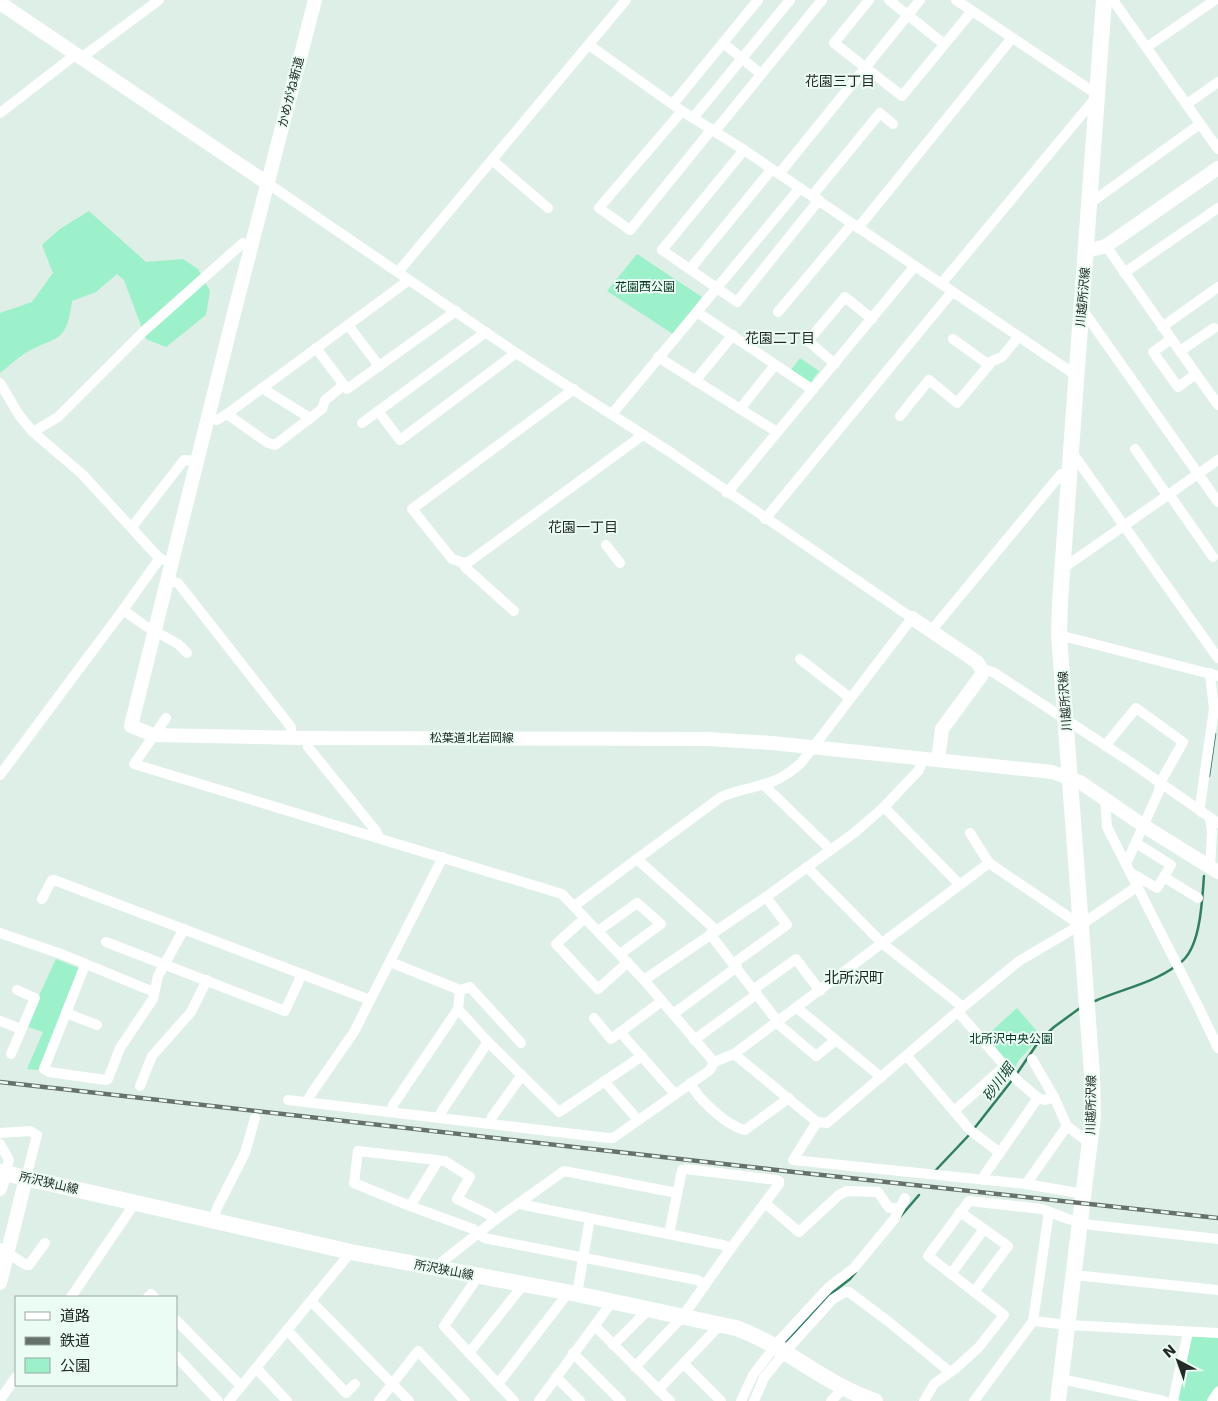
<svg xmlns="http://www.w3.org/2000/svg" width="1218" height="1401" font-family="'DejaVu Sans','Noto Sans JP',sans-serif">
<rect width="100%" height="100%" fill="#ddefe6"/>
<g fill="#9cf0ca">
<path d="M89 211 146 262 183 259 198 269 210 291 206 315 166 347 146 339 124 280 117 274 96 292 72 301C66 346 57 334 24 354 16 359 8 367 0 373V313L32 302 53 273 42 245 60 229Z"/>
<polygon points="637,254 702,297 673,334 607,291"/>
<polygon points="800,358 819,371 810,383 791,370"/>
<polygon points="56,959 81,969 38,1070 27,1069 43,1032 25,1026"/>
<polygon points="1017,1008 1041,1036 1019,1060 1013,1071 984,1038"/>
<polygon points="1191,1336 1218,1337 1218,1385 1207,1401 1182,1401 1179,1400 1176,1396"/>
</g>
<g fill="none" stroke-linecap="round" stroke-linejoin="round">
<g stroke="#307f61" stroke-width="2.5">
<polyline points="1209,776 1215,734"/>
<path d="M1180 963C1201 948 1202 900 1204 876"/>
<path d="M1095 1001C1122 989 1151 984 1176 966"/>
<polyline points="1016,1075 1039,1041 1054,1027 1080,1008"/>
<polyline points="973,1130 1013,1079"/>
<polyline points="935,1171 970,1134"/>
<polyline points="900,1217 919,1195"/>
<polyline points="786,1341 832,1293 850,1279 856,1272"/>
</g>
<g stroke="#fff" stroke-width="10">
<polyline points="869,0 834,43 902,96 972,11"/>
<polyline points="889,0 944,44"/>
<polyline points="1113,0 1218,149"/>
<polyline points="723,43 761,74"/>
<polyline points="589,45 682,111 744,150 1077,376"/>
<polyline points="1147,47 1215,0"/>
<polyline points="81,58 159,0"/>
<polyline points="673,104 758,0"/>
<polyline points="1187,104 1218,82"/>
<polyline points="682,111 599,208 630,230 712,129"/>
<polyline points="0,113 75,55"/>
<polyline points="693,118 790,0"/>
<polyline points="715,131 822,0"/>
<polyline points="744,150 662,250 737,302 819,200"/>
<polyline points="492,160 548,208"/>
<polyline points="779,174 920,0"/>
<path d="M267 183 516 353 670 452 912 618 801 763C793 770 784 777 774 781 756 788 738 789 721 797L637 859"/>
<polyline points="812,196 880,113 893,124"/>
<polyline points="1089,204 1200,124"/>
<polyline points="858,228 1012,38"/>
<polyline points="1106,246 1218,405"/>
<polyline points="690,269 772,169"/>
<polyline points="398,272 626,0"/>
<polyline points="1124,273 1218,208"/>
<polyline points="941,284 1098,95 956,0"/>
<polyline points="1082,309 1218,502"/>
<polyline points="697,312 813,390"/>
<polyline points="778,312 852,224"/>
<polyline points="348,325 379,366"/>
<polyline points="1162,327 1218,287"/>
<polyline points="1171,339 1153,352 1178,387 1196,374"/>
<polyline points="316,348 347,389 456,311"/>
<polyline points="1180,351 1214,328"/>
<polyline points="658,357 777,432"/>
<polyline points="835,364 808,341 845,297 872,319"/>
<polyline points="989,365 992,361 1002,357 1018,337"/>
<polyline points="695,381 733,335"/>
<polyline points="0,383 19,415 33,432 82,474 160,559 164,560"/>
<polyline points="262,388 310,418"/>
<polyline points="740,409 775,365"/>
<polyline points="378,411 400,440 516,353"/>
<polyline points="227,414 268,443 275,445 322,409 325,400 344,385"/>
<polyline points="612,414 800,188"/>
<polyline points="900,416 929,380 957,403 989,365 953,339"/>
<polyline points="208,418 217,420 227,414 409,280"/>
<polyline points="362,423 486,332"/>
<polyline points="33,432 58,417 143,332 243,243 251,245"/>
<polyline points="1135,449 1167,495"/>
<polyline points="1071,451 1218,658"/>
<polyline points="727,493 915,266"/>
<polyline points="1169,494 1213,557"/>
<polyline points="765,519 952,292"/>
<polyline points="132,527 184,460 197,461"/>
<polyline points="606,545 620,563"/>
<polyline points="464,563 470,561 643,435"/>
<polyline points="1062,569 1218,460"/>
<polyline points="167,580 178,583 291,727 291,738"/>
<polyline points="123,610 144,625 178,644 187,653"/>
<polyline points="514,611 465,567 464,563 452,559 412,509 574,389"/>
<polyline points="931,631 1061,474 1069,475"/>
<polyline points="1059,635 1218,676"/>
<polyline points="800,659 850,698"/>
<polyline points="982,669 993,672 1126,759 1218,823"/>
<polyline points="166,718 134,764 562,894 644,980 714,1062 734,1054 989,863 1073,920 1082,924"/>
<polyline points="307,738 308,747 376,831 379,838"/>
<polyline points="1105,746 1136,708 1183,742 1160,783 1159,791 1126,864"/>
<polyline points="0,775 123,610 160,558"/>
<polyline points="763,784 831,850"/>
<polyline points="1105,799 1107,827 1198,1006 1218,1048"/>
<polyline points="884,807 960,885"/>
<polyline points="1201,812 1200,806 1214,709 1210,673"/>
<polyline points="970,833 989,863"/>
<polyline points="807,867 882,943 963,1007"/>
<polyline points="1210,867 1212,832 1210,818"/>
<polyline points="1131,873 1157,888 1171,865 1136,843"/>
<polyline points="1164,877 1198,898"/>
<polyline points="42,899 52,880 54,880 370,1000"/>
<polyline points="574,906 637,859 716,930"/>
<polyline points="585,918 556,944 598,989 628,962"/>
<polyline points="598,931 637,903 661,924 620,954"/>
<polyline points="0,933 64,955 149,990 155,990"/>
<polyline points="710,934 778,1022"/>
<polyline points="106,942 285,1011 302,974"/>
<polyline points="390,962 460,990 458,1009 488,1042 559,1112 642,1056"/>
<polyline points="734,963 787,925 766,897"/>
<polyline points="85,965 44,1069 49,1072 106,1080 108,1079 120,1048 153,999 158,976 184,929"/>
<polyline points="644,980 766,897 854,833 884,807 919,770 923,759"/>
<polyline points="754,989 796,959 820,991"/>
<polyline points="460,990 470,987 521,1043"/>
<polyline points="797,1008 881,1077"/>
<polyline points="958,1012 1017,1080 1038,1098 1045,1100 1054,1097"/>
<polyline points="66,1013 97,1025"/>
<polyline points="673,1014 737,967"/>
<polyline points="594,1018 611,1039 662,1001"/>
<polyline points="0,1021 21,1029"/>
<polyline points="777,1023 816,1056 836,1040"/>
<polyline points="620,1032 675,1094"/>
<polyline points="694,1040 757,994"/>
<polyline points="11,1054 35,998 17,990"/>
<polyline points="734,1054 817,1122 793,1160 1026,1184 1084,1194"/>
<polyline points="907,1056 970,1130 1000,1153"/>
<polyline points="604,1081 638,1120"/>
<path d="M690 1083C698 1099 727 1126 745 1130L789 1098"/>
<polyline points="140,1086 152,1056 191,1012 207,980"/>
<polyline points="288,1100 608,1138 613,1138 710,1070 714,1062"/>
<polyline points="307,1102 311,1094 354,1032 443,857"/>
<polyline points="392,1111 393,1105 458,1009"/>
<polyline points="954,1111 1005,1066"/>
<polyline points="440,1117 441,1112 488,1042"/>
<polyline points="817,1122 827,1123 963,1007 1019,961 1082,924 1138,886"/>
<polyline points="490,1124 492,1117 522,1075"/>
<polyline points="1067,1126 1084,1139 1091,1141"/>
<polyline points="0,1133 30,1131 37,1135 26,1178"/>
<polyline points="0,1144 9,1160 5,1173"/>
<polyline points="984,1180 985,1174 1038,1098"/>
<polyline points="1026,1184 1067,1126 1054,1097 1032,1059"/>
<polyline points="519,1203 524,1205 723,1245 731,1248"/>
<polyline points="765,1203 799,1232 839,1195 847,1191 878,1192 889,1208 900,1208"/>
<polyline points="410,1206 438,1161"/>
<polyline points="960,1212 1008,1246 974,1292"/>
<polyline points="213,1220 217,1208 245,1153 255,1118"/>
<polyline points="495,1220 488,1214 457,1199 470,1177 445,1161 358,1151 354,1183 410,1206 473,1229 484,1238 697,1280 705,1284"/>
<polyline points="0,1248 26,1265 29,1265 45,1243"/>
<polyline points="438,1268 443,1261 495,1220 564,1171 677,1193"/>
<polyline points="951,1274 984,1229"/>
<polyline points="1074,1275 1218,1290"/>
<polyline points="476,1276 473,1284 444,1326 514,1401"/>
<polyline points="577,1294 590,1218"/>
<polyline points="71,1297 135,1203"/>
<polyline points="148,1297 151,1294 154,1297"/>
<polyline points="311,1301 409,1401"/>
<polyline points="176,1320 241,1386"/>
<polyline points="1033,1321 1068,1325 1218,1333"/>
<polyline points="595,1326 670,1401"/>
<polyline points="287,1330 346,1393 355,1384"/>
<polyline points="613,1345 649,1309"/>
<polyline points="469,1353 524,1284"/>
<polyline points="573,1353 621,1401"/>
<polyline points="176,1356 218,1401"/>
<polyline points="684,1364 721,1401"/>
<polyline points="635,1367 683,1316 731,1248 779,1184 779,1181 776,1180 686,1169 682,1170 669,1234"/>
<polyline points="256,1368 287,1401"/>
<polyline points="556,1377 580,1401"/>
<polyline points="1061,1379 1164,1401"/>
<polyline points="498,1384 568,1293"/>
<polyline points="658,1390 721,1324"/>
<polyline points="0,1400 16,1377"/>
<polyline points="229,1401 351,1252"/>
<polyline points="379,1401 418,1351 465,1401"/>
<polyline points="539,1401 612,1302"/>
<polyline points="741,1401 753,1375 779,1341 829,1287 854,1268 895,1218 905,1198"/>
<polyline points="754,1401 764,1378 784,1353 833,1299 845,1292 849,1292 889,1322 950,1372"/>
<polyline points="831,1401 843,1389"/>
<polyline points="924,1401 934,1384 956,1368 979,1347 1004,1315 928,1256 969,1201 1042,1209 1068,1219 1092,1225 1218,1239"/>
<polyline points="974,1401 1033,1321 1049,1212"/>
<polyline points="1173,1401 1188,1332"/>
<polyline points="1212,1401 1218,1392"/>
</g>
<g stroke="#fff" stroke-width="14">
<polyline points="315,0 234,313 131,726 153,735 299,738 707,739 772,743 1052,772 1080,782 1144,826 1218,872"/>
<polyline points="0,3 267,183"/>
<polyline points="1087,251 1106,246 1218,168"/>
<polyline points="912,618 977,662 983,671 981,676 942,729 938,760"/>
<polyline points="0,1189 5,1173"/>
<polyline points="0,1283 26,1178"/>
</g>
<g stroke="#fff" stroke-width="16">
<path d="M0 1172 351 1252 577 1294 736 1328C786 1346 824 1384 875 1401"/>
<polyline points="1058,1401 1093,1116 1092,1074 1059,635 1060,601 1104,0"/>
</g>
<defs>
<polyline id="rail" points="0,1082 794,1172 1218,1218"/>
</defs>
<use href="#rail" stroke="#66716c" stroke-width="4.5"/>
<use href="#rail" stroke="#eafcf3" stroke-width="2.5" stroke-dasharray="8" stroke-linecap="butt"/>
</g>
<g text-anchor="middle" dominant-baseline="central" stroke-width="4" stroke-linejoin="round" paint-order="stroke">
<g font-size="12" fill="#232926" stroke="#eafcf3">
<text transform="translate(291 92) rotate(-76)">かめがね新道</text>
<text transform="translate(1083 297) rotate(-85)">川越所沢線</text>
<text transform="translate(1065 701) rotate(-94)">川越所沢線</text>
<text x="472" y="738">松葉道北岩岡線</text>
<text transform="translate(1091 1105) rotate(-89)">川越所沢線</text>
<text transform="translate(49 1183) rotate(13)">所沢狭山線</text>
<text transform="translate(444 1270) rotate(11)">所沢狭山線</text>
</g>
<g font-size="12" fill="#033524" stroke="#eafcf3">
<text x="645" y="287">花園西公園</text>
<text x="1011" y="1039">北所沢中央公園</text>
</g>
<g font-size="14" fill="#232926" stroke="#eafcf3">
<text x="840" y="81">花園三丁目</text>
<text x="780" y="338">花園二丁目</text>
<text x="583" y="527">花園一丁目</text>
</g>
<g font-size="14" font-style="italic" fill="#103e2d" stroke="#eafcf3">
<text transform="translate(998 1082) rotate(-54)">砂川堀</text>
</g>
<g font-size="15" fill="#232926" stroke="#eafcf3">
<text x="854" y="978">北所沢町</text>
</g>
</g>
<rect x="15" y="1296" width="162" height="90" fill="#eafcf3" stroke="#9aa8a1"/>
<rect x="25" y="1312" width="25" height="8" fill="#ffffff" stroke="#9aa8a1"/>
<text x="60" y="1321" font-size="15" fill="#232926">道路</text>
<rect x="25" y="1337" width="25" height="8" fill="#66716c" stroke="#9aa8a1"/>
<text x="60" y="1346" font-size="15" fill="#232926">鉄道</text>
<rect x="25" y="1358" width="25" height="15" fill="#9cf0ca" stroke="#9aa8a1"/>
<text x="60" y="1371" font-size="15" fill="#232926">公園</text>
<g transform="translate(1178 1361) rotate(319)" stroke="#eafcf3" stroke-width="4" paint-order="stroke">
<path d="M0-4L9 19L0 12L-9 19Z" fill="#232926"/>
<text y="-8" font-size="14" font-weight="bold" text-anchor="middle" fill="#232926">N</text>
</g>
</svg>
